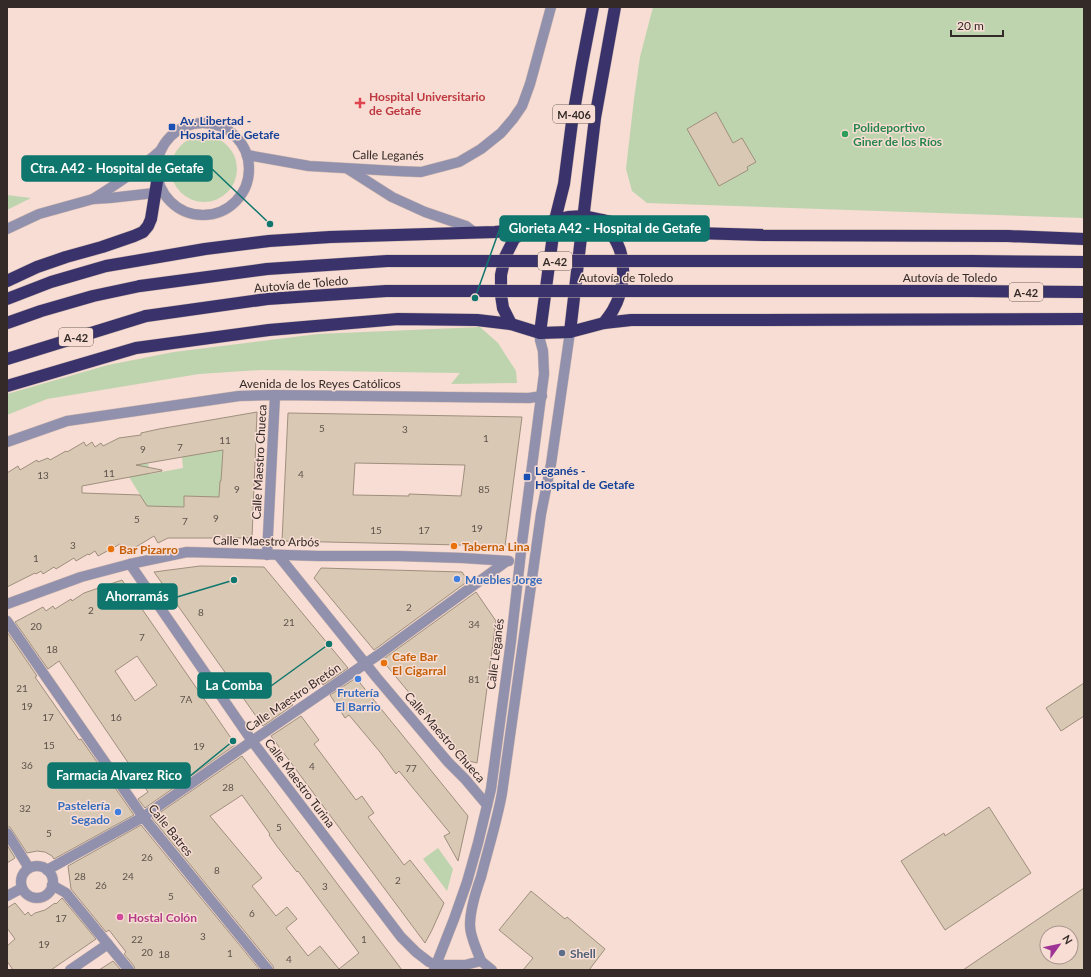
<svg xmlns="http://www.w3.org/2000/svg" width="1091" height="977" font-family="Lato,sans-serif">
<rect width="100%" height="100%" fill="#f7ddd3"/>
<g fill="#bdd4ae">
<polygon points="653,7 1084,7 1084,218 647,203 632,191 626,169 634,99 640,57"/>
<circle cx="204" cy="169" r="33"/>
<polygon points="7,195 31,198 7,210"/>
<polygon points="480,327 498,343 516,371 517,383 451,384 460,373 261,370 199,374 47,399 7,415 7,394 108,365 174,352 318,334"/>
<polygon points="223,449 221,481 220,481 219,497 226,508 184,507 156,521 120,462 135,465 148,463 150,474 183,468 182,457"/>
<polygon points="438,848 453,869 447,891 423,859"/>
</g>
<g fill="#d8c8b4" stroke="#9f8f7d" fill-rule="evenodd">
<polygon points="716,112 733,143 742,138 756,162 747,167 748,170 719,186 687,129"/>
<path d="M257 412 252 538H168L158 543 154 536 126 553 120 544 98 556 95 551 89 555 88 554 76 561 74 558 56 569 54 567 43 574 41 571 36 574 35 573 7 587V473L18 466 20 470 37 460 38 462 48 458 50 460 66 451 67 452 84 442 86 446 92 442 95 447 101 443 103 446 119 438 141 435V433L159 429ZM223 450 221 481H220L219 497 184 496V507L147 506 140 495 82 493V486L162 471V470L136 465Z"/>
<path d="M288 413 522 417 505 546 282 541ZM355 463 465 465 461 496 409 494V496L353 495Z"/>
<polygon points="200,566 264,567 348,668 323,685 321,681 291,702 293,705 263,726 154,572"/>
<polygon points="321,568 462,572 468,581 374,650 314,578"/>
<path d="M122 580 233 741 232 742 235 745 145 808 138 799 148 792 59 661 48 669 15 622 43 607 46 611 53 606 55 609 71 599 72 601 84 593ZM137 656 157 685 135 701 115 671Z"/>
<polygon points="476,592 496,621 477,763 465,760 382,660"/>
<polygon points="7,632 37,676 35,677 79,740 81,739 134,815 54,859 52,856 45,852 37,851 27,853 12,830 10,827 7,827"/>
<polygon points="356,678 468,816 458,861 444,836 450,833 399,771 396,774 380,752 349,715 345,718 330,695"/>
<polygon points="1084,683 1084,716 1061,731 1046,708"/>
<polygon points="301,716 319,740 314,744 356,800 362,796 374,813 368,817 404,865 410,860 444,903 432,930 425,943 271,736"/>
<path d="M242 756 333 878 402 970H274L273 966 152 818ZM242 795 270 834 269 835 276 845 297 872 298 871 359 953 339 969 320 946 308 956 286 928 297 919 287 907 276 916 252 886 262 878 210 816Z"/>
<polygon points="989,807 1031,873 945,930 901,861 944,833 945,836"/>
<polygon points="141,825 260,970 135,970 134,966 124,954 126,952 109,930 106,932 71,889 68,866"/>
<polygon points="7,845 15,858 7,863"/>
<path d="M1084 888V970H963ZM1047 933H1071V957H1047Z"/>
<polygon points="531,891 565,919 567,917 605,949 589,970 523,970 533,958 499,930"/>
<polygon points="62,898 96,939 51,970 13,970 7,961 7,946 15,939 7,928 7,908 15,903 25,915 28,912 31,916 35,913 45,910 55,903 56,904"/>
<polygon points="113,961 121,970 99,970"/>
</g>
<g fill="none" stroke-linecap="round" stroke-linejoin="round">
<defs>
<g id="minor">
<circle cx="203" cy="169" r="46"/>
<polyline points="247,155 309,166 396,171 421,172 459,162 481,149 501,133 513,119 522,106 530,84 551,7"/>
<polyline points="348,169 392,197 425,212 466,226 474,232"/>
<path d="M93 199C117 184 140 169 161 150"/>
<polyline points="7,229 39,214 93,199 110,198 163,192"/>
<polyline points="7,442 67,421 239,396 275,395 529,398 542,396"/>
<polyline points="267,555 275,395"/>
<polyline points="278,555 377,678 448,762 465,779 487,805"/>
<polyline points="130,564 252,741 401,937 416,952 429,962 436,965 465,965 481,961"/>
<polyline points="7,604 81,577 130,564 187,552 319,556 398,556 463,558 509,561"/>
<polyline points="7,621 143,817 268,970"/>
<polyline points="7,833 29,868"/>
<circle cx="37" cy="882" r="16"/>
<polyline points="47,870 143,817 252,741 381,653 507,561"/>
<polyline points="52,885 66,893 129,970"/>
<polyline points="7,896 22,888"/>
<path d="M481 961C477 950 470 937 470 925 470 910 476 891 481 877 488 849 497 821 502 793L541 514 551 464 570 332"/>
<polyline points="481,961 492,970"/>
<polyline points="70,970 108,944"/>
<polyline points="434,970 454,919 467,882 478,843 491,789 511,641 522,543 544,374 543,351 540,340 540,333"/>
</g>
<g id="highway">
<path d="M602 220C607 227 613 235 617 243 627 263 624 291 613 310 611 314 607 318 604 323"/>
<polyline points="972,261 1084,262"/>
<polyline points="7,281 37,267 66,257 102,247 134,236 143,232 148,226 151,219 158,176"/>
<polyline points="969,291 1084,292"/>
<polyline points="7,299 51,282 106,266 205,249 269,241 330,237 495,232 527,229"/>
<polyline points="7,323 41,311 93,296 140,286"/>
<polyline points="511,324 503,308 501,295 501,275 505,257 514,239 527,229 555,220 568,217 584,216 659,232 763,235 1008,236 1084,239"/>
<polyline points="570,332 588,177 595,118 615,7"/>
<polyline points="540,333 555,220 564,184 572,122 582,64 593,7"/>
<polyline points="7,359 146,316"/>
<polyline points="7,386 136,348 269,330 398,319 477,320 511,324 540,333 570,332 604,323 631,320 744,320 1084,319"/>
</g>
</defs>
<use href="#minor" stroke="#d0b9b1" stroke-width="11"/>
<use href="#highway" stroke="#d0b9b1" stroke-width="13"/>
<use href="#minor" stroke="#9190ad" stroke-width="10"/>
<use href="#highway" stroke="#3a336b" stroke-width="12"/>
<defs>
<g id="highway-bridge">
<polyline points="140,286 267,269 387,261 972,261"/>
<polyline points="146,316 267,299 386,291 969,291"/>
</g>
</defs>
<use href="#highway-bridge" stroke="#d0b9b1" stroke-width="13" stroke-linecap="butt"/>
<use href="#highway-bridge" stroke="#3a336b" stroke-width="12"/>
</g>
<path fill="#e0444e" stroke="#f7ddd3" stroke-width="1.5" d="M358 97h4v4h4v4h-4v4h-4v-4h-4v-4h4z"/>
<g fill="#1a4fb4" stroke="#f7ddd3" stroke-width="1.5">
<rect x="168" y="123" width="8" height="8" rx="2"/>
<rect x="523" y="473" width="8" height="8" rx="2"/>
</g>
<circle fill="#2e9e5b" stroke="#f7ddd3" stroke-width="1.5" cx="845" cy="134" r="4"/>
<g fill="#e8710a" stroke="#f7ddd3" stroke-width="1.5">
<circle cx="454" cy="546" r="4"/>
<circle cx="111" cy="549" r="4"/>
<circle cx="384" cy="663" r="4"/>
</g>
<g fill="#3f7fe0" stroke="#f7ddd3" stroke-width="1.5">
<circle cx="457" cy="579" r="4"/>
<circle cx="358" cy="679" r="4"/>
<circle cx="118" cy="812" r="4"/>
</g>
<circle fill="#d1479c" stroke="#f7ddd3" stroke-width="1.5" cx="120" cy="917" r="4"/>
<circle fill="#5c6f8a" stroke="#f7ddd3" stroke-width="1.5" cx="562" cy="953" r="4"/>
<g text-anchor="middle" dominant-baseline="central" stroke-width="3" stroke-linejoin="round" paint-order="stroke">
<g font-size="10" fill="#5d524a">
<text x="322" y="428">5</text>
<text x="405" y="429">3</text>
<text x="486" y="438">1</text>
<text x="225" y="440">11</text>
<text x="180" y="447">7</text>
<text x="143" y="449">9</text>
<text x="109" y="473">11</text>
<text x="301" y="474">4</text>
<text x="43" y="475">13</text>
<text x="237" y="489">9</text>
<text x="484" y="489">85</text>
<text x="216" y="518">9</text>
<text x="137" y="519">5</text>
<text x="185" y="521">7</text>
<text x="477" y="528">19</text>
<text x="376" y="530">15</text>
<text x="424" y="530">17</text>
<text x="73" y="545">3</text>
<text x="36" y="558">1</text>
<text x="409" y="607">2</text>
<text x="91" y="610">2</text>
<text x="201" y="612">8</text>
<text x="289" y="622">21</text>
<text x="474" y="624">34</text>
<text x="36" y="626">20</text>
<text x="142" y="637">7</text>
<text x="52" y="649">18</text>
<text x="474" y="679">81</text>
<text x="22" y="688">21</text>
<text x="186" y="699">7A</text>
<text x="27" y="706">19</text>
<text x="48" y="717">17</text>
<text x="116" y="717">16</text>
<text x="49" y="745">15</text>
<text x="199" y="746">19</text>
<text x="27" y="765">36</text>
<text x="312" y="766">4</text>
<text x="411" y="768">77</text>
<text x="228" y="787">28</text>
<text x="25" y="808">32</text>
<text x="279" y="827">5</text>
<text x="49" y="833">5</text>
<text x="147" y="857">26</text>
<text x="217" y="870">8</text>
<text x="80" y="876">28</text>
<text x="128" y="876">24</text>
<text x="398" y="880">2</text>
<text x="101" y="885">26</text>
<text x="325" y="886">3</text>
<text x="171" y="896">5</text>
<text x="252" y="913">6</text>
<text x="61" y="918">17</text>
<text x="203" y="936">3</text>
<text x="137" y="939">22</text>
<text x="364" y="939">1</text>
<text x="44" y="944">19</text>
<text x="147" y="952">20</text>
<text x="230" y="953">1</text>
<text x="164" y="954">18</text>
<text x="289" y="959">4</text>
</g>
<g fill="#f7ddd3" stroke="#6e605b" stroke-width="1">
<rect x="553" y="105" width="42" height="18" rx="3"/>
<rect x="538" y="252" width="34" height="18" rx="3"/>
<rect x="1009" y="283" width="34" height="18" rx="3"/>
<rect x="59" y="328" width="34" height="18" rx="3"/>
</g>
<g font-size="11" font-weight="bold" fill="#342a27">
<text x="574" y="114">M-406</text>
<text x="555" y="261">A-42</text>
<text x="1026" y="292">A-42</text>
<text x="76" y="337">A-42</text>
</g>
<g font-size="12" font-weight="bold" fill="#be3a42" stroke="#f7ddd3" text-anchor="start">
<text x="369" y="96">Hospital Universitario<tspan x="369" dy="14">de Getafe</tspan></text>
</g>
<g font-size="12" font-weight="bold" fill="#164399" stroke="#f7ddd3" text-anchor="start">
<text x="180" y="120">Av. Libertad -<tspan x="180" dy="14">Hospital de Getafe</tspan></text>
<text x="535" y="470">Leganés -<tspan x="535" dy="14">Hospital de Getafe</tspan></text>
</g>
<g font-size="12" font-weight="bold" fill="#27864d" stroke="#f7ddd3" text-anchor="start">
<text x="853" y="127">Polideportivo<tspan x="853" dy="14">Giner de los Ríos</tspan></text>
</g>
<g font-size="12" fill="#342a27" stroke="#f7ddd3">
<text transform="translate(388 155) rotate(1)">Calle Leganés</text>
<text x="626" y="277">Autovía de Toledo</text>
<text x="950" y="277">Autovía de Toledo</text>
<text transform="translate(301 284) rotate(-5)">Autovía de Toledo</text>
<text x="320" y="383">Avenida de los Reyes Católicos</text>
<text transform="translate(259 462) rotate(-87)">Calle Maestro Chueca</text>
<text transform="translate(266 541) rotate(1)">Calle Maestro Arbós</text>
<text transform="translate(495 654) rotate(-83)">Calle Leganés</text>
<text transform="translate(293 697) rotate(-34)">Calle Maestro Bretón</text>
<text transform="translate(445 737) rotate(49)">Calle Maestro Chueca</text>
<text transform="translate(300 783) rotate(53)">Calle Maestro Turina</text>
<text transform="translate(171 830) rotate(51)">Calle Batres</text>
</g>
<g font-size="12" font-weight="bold" fill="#c56008" stroke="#f7ddd3" text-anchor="start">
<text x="462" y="546">Taberna Lina</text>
<text x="119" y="549">Bar Pizarro</text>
<text x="392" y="656">Cafe Bar<tspan x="392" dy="14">El Cigarral</tspan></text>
</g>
<g font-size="12" font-weight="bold" fill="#366cbe" stroke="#f7ddd3" text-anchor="start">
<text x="465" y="579">Muebles Jorge</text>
<text x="358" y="692" text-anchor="middle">Frutería<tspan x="358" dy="14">El Barrio</tspan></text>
<text x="110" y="805" text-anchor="end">Pastelería<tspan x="110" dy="14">Segado</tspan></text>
</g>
<g font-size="12" font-weight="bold" fill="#b23c85" stroke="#f7ddd3" text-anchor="start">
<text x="128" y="917">Hostal Colón</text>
</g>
<g font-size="12" font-weight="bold" fill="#4e5e75" stroke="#f7ddd3" text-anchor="start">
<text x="570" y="953">Shell</text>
</g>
</g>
<path fill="none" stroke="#0f766e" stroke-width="1.5" d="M270 224L212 169M475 298L500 228M234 580L177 597M329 644L271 686M233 741L190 776"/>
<g fill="#0f766e" stroke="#f7ddd3" stroke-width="1.5">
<circle cx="270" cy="224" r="4"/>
<circle cx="475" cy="298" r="4"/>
<circle cx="234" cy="580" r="4"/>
<circle cx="329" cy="644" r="4"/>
<circle cx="233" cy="741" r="4"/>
</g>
<g fill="#0f766e" stroke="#0f766e" stroke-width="1.5">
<rect x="22" y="156" width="190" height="25" rx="4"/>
<rect x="500" y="216" width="209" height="25" rx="4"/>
<rect x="98" y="584" width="79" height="25" rx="4"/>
<rect x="198" y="673" width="73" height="25" rx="4"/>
<rect x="48" y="763" width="142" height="25" rx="4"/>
</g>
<g font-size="13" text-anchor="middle" font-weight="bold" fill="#fff">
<text x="117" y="173">Ctra. A42 - Hospital de Getafe</text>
<text x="605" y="233">Glorieta A42 - Hospital de Getafe</text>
<text x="137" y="601">Ahorramás</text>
<text x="234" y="690">La Comba</text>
<text x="119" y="780">Farmacia Alvarez Rico</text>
</g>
<rect width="1091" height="977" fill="none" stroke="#342a27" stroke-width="16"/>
<g transform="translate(1059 945) rotate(57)"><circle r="19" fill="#f7ddd3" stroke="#a9958e"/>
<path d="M0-3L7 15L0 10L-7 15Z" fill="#9f3494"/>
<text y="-6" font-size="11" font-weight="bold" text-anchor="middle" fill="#342a27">N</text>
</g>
<path d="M951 30v6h52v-6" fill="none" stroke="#342a27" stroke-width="2"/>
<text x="957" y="30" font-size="12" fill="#342a27" stroke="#f7ddd3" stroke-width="3" paint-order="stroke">20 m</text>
</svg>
